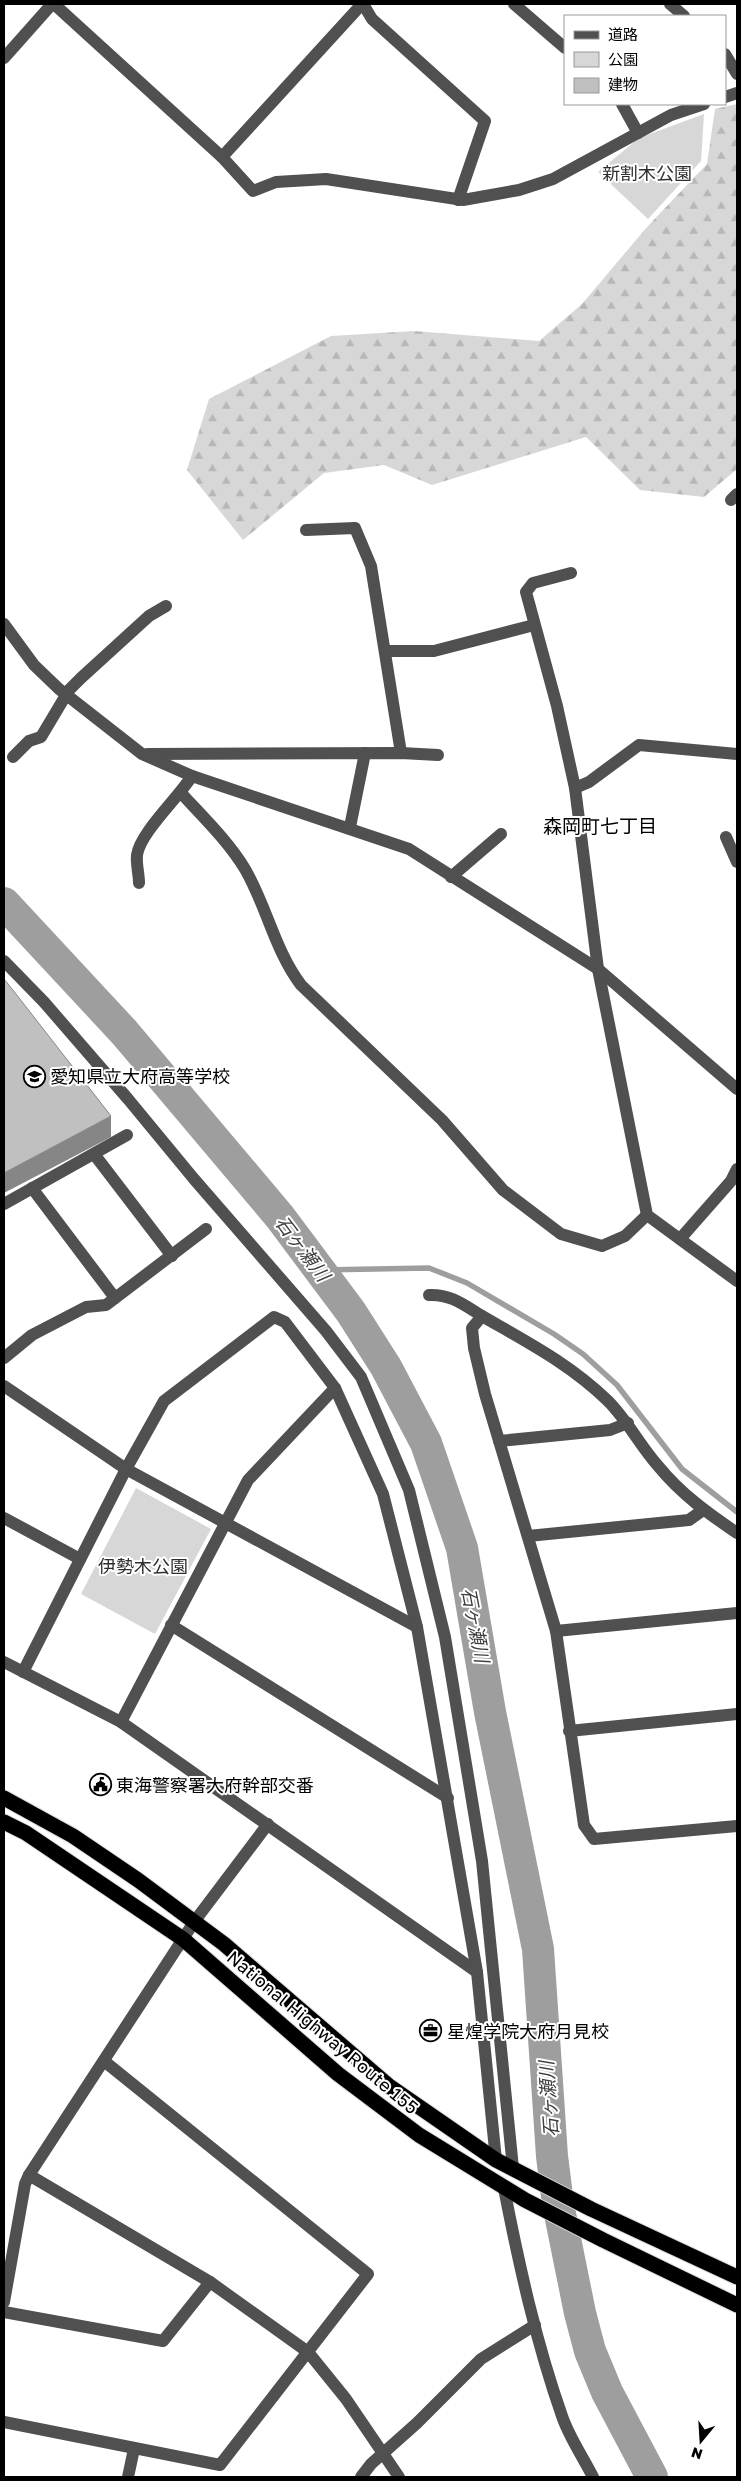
<svg xmlns="http://www.w3.org/2000/svg" width="741" height="2481" font-family="'Golos Text','Noto Sans JP',sans-serif">
<defs>
<pattern id="forest-firs" width="22" height="20" patternUnits="userSpaceOnUse" patternTransform="scale(1.25)"><rect width="22" height="20" fill="#d7d7d7"/><path d="M5 1l3.5 6h-7zM16 11l3.5 6h-7z" fill="#b7b7b7"/></pattern>
</defs>
<rect width="100%" height="100%" fill="#fff"/>
<polygon fill="url(#forest-firs)" points="737,104 737,469 704,497 640,490 586,437 432,485 384,465 324,473 243,540 187,470 209,399 331,336 414,331 539,341 582,304 647,227 707,164 715,109"/>
<g fill="#d7d7d7">
<polygon points="704,114 701,161 648,219 598,172 639,138"/>
<polygon points="136,1488 211,1529 155,1634 81,1594"/>
</g>
<g fill="none" stroke-linecap="round" stroke-linejoin="round">
<polyline stroke="#9e9e9e" stroke-width="5.5" points="320,1270 429,1268 467,1283 554,1334 583,1354 617,1385 682,1469 737,1512"/>
<polyline stroke="#9e9e9e" stroke-width="32" points="4,903 124,1032 280,1217 351,1312 386,1367 426,1443 462,1548 490,1712 538,1949 552,2156 558,2204 580,2313 590,2351 607,2392 652,2477"/>
<defs>
<g id="highway">
<polyline points="4,1798 73,1836 138,1880 224,1944 389,2086 496,2160 591,2209 737,2277"/>
<polyline points="4,1822 26,1833 183,1939 338,2074 419,2135 525,2200 603,2240 737,2305"/>
</g>
</defs>
<use href="#highway" stroke="#dbdbdb" stroke-width="17"/>
<g stroke="#505050" stroke-width="12">
<polyline points="54,4 222,157 253,191 276,182 326,179 463,200 519,190 553,179 671,115 704,104"/>
<polyline points="363,4 372,19 485,121 458,200"/>
<polyline points="514,4 565,48"/>
<polyline points="670,4 684,16"/>
<polyline points="725,54 737,74"/>
<polyline points="4,58 52,4"/>
<polyline points="725,97 737,93"/>
<polyline points="622,104 638,133"/>
<polyline points="222,157 362,4"/>
<polyline points="731,500 737,494"/>
<polyline points="306,530 355,528 371,566 401,753"/>
<polyline points="571,573 533,583 526,592 557,706 575,788 598,969 647,1215 737,1281"/>
<polyline points="4,624 34,665 59,689 142,754 192,776 409,849 598,969 737,1089"/>
<polyline points="385,651 434,651 534,625"/>
<polyline points="147,754 401,753 438,755"/>
<polyline points="13,757 29,741 41,737 69,690 81,678 149,616 166,606"/>
<polyline points="575,788 589,782 639,745 737,754"/>
<path d="M181 793C203 817 228 841 245 869 267 907 275 951 301 985L442 1120 503 1190 561 1234 602 1246 625 1236 647 1215"/>
<polyline points="350,827 365,753"/>
<polyline points="726,837 737,862"/>
<polyline points="451,877 501,834"/>
<path d="M139 883C139 874 136 864 137 855 140 833 178 798 192 776"/>
<polyline points="4,961 44,1002 128,1099 194,1179 326,1331 361,1377 409,1490 445,1637 482,1861 513,2168"/>
<polyline points="94,1154 172,1256"/>
<polyline points="32,1188 115,1298"/>
<polyline points="4,1204 127,1135"/>
<polyline points="680,1239 731,1181 737,1169"/>
<path d="M429 1295C451 1294 464 1305 482 1316"/>
<polyline points="4,1358 32,1335 86,1307 106,1305 206,1229"/>
<polyline points="4,1386 126,1469 417,1627"/>
<polyline points="499,1441 610,1430 628,1423"/>
<polyline points="4,1518 80,1559"/>
<path d="M737 1533C709 1514 681 1494 659 1467 640 1446 628 1421 608 1401 570 1364 527 1342 482 1316L472 1328 474 1348 485 1394 556 1631 584 1825 594 1839 737 1826"/>
<polyline points="528,1536 689,1520 703,1510"/>
<polyline points="171,1625 448,1798"/>
<polyline points="556,1631 737,1613"/>
<polyline points="4,1662 121,1722 477,1972"/>
<polyline points="23,1672 126,1469 164,1401 274,1317 285,1322 335,1388 383,1494 417,1627 477,1972 496,2160"/>
<polyline points="121,1722 248,1480 335,1388"/>
<polyline points="569,1731 737,1714"/>
<path d="M504 2188C519 2265 536 2342 562 2416 569 2437 583 2457 593 2477"/>
<polyline points="210,2282 308,2352 346,2399 399,2477"/>
<polyline points="4,2302 25,2184 29,2175 194,1922 268,1824"/>
<polyline points="4,2312 163,2341 210,2282 29,2175"/>
<polyline points="4,2422 220,2465 368,2274 104,2061"/>
<polyline points="128,2477 134,2449"/>
<polyline points="361,2477 371,2464 417,2423 481,2359 535,2325"/>
</g>
<use href="#highway" stroke="#000" stroke-width="15"/>
</g>
<polygon fill="#868686" points="111,1116 111,1137 4,1193 4,1173"/>
<polygon fill="#c0c0c0" stroke="#868686" points="4,979 16,994 111,1116 4,1173"/>
<defs>
<symbol id="school-ring" viewBox="-11 -11 22 22"><circle r="9.5" fill="#fff" stroke="#000" stroke-width="1.5"/><path d="M0-5L7-2L0 1L-7-2ZM-4 1L0 2.5L4 1V4Q0 6-4 4Z" fill="#000"/></symbol>
<symbol id="civic-ring" viewBox="-11 -11 22 22"><circle r="9.5" fill="#fff" stroke="#000" stroke-width="1.5"/><path d="M-.6-6.5H3V-4.5H.6V-3L4-1V1h2V6H-6V1h2V-1L-.6-3ZM-1.2 2.5V6h2.4V2.5Z" fill="#000"/></symbol>
<symbol id="office-ring" viewBox="-11 -11 22 22"><circle r="9.5" fill="#fff" stroke="#000" stroke-width="1.5"/><path d="M-6-3h4V-5.5h4V-3h4V5H-6ZM-1-4.5V-3h2v-1.5ZM-6 0V1H6V0Z" fill="#000"/></symbol>
</defs>
<g fill-rule="evenodd">
<use href="#school-ring" x="22" y="1064" width="25" height="25"/>
<use href="#civic-ring" x="88" y="1772" width="25" height="25"/>
<use href="#office-ring" x="418" y="2018" width="25" height="25"/>
</g>
<g text-anchor="middle" dominant-baseline="central" stroke-width="4" stroke-linejoin="round" paint-order="stroke">
<g font-size="18" fill="#2e2e2e" stroke="#fff">
<text x="647" y="173">新割木公園</text>
<text x="143" y="1566">伊勢木公園</text>
</g>
<g font-size="18" fill="#000" stroke="#fff" text-anchor="start">
<text x="50" y="1076">愛知県立大府高等学校</text>
<text x="116" y="1785">東海警察署大府幹部交番</text>
<text x="447" y="2031">星煌学院大府月見校</text>
</g>
<g font-size="18" fill="#000" stroke="#fff">
<text transform="translate(323 2032) rotate(40)">National Highway Route 155</text>
</g>
<g font-size="19" fill="#000" stroke="#fff">
<text x="600" y="825">森岡町七丁目</text>
</g>
<g font-size="19" font-style="italic" fill="#3f3f3f" stroke="#fff">
<text transform="translate(303 1248) rotate(53)">石ヶ瀬川</text>
<text transform="translate(476 1625) rotate(79)">石ヶ瀬川</text>
<text transform="translate(548 2099) rotate(-94)">石ヶ瀬川</text>
</g>
</g>
<rect width="741" height="2481" fill="none" stroke="#000000" stroke-width="10"/>
<rect x="564" y="15" width="162" height="90" fill="#ffffff" stroke="#999999"/>
<rect x="574" y="31" width="25" height="8" fill="#505050" stroke="#999999"/>
<text x="608" y="40" font-size="15" fill="#000000">道路</text>
<rect x="574" y="52" width="25" height="15" fill="#d7d7d7" stroke="#999999"/>
<text x="608" y="65" font-size="15" fill="#000000">公園</text>
<rect x="574" y="78" width="25" height="15" fill="#c0c0c0" stroke="#999999"/>
<text x="608" y="90" font-size="15" fill="#000000">建物</text>
<g transform="translate(701 2441) rotate(198)" stroke="#ffffff" stroke-width="4" paint-order="stroke">
<path d="M0-4L9 19L0 12L-9 19Z" fill="#000000"/>
<text y="-8" font-size="14" font-weight="bold" text-anchor="middle" fill="#000000">N</text>
</g>
</svg>
